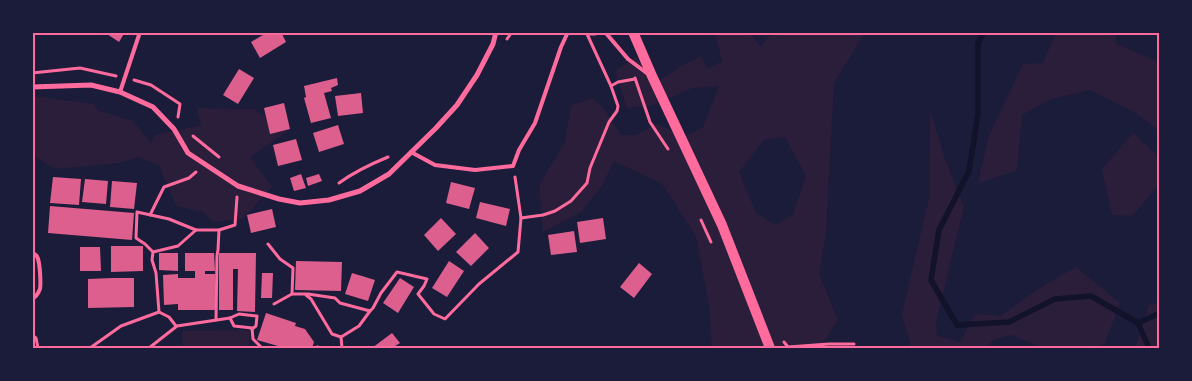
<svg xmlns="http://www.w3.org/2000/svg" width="1192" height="381" font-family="Montserrat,sans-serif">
<rect width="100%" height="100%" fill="#1b1b3a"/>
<g fill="#2a1e3b" fill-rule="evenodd">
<path d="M715 33H750L761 47 771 33H864L855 49 834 83 826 233 819 274 838 320 820 348H712L709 305 696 236 662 184 614 161 602 186 581 212 543 232 539 185 565 142 571 105 592 98 603 107 621 135H636L657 124 686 136 703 127 719 86 692 88 652 106 627 108 615 72 635 57 660 80 683 65 701 56 708 69 722 61ZM785 137 806 176 793 214 776 225 756 213 739 172 764 140Z"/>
<polygon points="1056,33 1117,33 1115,43 1159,62 1159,131 1138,114 1090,90 1051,99 1022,115 1017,170 978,183 989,135 1023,64 1043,63"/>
<polygon points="32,96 94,104 98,111 132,120 151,143 155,135 201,125 197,108 254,109 287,132 250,157 272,187 243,219 213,222 203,212 176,206 159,166 138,157 120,163 55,169 33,155"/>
<polygon points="930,109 945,159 964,207 936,322 937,336 960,342 975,314 1001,316 1038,289 1076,267 1120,303 1105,343 1097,348 1043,348 1011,335 995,339 985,348 911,348 902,314 929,198"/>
<polygon points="1133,133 1159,157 1159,185 1132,216 1112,215 1102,169"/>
<polygon points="1159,303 1159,348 1135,348 1149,305"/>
<polygon points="249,330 249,348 183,348 182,331"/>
</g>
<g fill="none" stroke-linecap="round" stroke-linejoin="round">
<g stroke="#12122b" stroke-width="5.5">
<polyline points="984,32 978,43 978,114 969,171 939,230 931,280 957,325 1009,322 1055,299 1091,296 1138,323 1149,348"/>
<polyline points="1138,323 1160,313"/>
</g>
</g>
<g fill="#dd5f8e">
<polygon points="104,32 125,32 119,42"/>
<polygon points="268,32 281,32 286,42 260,58 251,42"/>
<polygon points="239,69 254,78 238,104 223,95"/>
<polygon points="337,78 338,85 331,88 332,91 324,93 331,118 311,123 304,98 306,97 304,86"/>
<polygon points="361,93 363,113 338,116 335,96"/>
<polygon points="284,103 290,129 270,134 264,108"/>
<polygon points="338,125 344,144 319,152 313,133"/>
<polygon points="296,139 302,160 278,166 273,145"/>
<polygon points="301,174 306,188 294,191 290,178"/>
<polygon points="319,174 322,181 308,186 306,178"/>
<polygon points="53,177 81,179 79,205 50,203"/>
<polygon points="85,179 108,181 106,204 82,202"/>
<polygon points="112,181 137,183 134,209 110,207"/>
<polygon points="451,182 475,188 469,209 446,203"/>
<polygon points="480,202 510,209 506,226 476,218"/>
<polygon points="50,206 134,213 132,240 48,233"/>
<polygon points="272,209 276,227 251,233 247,215"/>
<polygon points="441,218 456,234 438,251 424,235"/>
<polygon points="603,218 606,239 580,243 577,222"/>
<polygon points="574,231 577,252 551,255 548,235"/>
<polygon points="475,233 489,248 471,266 456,252"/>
<polygon points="111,246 143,246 143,271 111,272"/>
<polygon points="80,247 100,247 101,271 80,271"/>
<polygon points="159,253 178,253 178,271 159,270"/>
<polygon points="185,253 214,253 215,271 205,271 205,274 215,274 215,310 178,310 178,304 164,305 163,275 178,274 178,278 195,278 195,271 185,271"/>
<polygon points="219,253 256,253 255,312 237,311 238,269 233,269 233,310 219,310"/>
<polygon points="296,261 342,262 341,291 295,290"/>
<polygon points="449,261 464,271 447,297 432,288"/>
<polygon points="639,263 652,274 634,298 620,287"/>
<polygon points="262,273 273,273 272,298 261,298"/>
<polygon points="352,273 375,280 368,301 345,294"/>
<polygon points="112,278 134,278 134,307 88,308 88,279"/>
<polygon points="400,278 414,287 398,313 383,303"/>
<polygon points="266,313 296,323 295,326 305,329 314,342 312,348 285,348 257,340"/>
<polygon points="392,333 400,343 392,348 372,348"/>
</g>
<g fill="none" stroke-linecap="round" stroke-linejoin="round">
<g stroke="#ff6b9d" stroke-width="3">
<polyline points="507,39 512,32"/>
<polyline points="32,73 80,68 116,76"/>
<polyline points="635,78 650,122 668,149"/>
<polyline points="134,80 151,85 180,104 178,117"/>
<polyline points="611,86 618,82 635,79"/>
<polyline points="193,136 219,157"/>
<path d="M339 183C354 172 371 164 388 157"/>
<polyline points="150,215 164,187 189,178 196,172"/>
<polyline points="521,218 543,215 555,211 571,201 587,183 590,168 609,122 617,111 618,106 611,86 587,34 595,34"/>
<polyline points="701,220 711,242"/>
<polyline points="268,244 280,259 293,268 292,294"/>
<polyline points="153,252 145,244 136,238 137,212 169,219 196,230"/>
<polyline points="306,295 311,299 332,334 341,337 359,326 370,311"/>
<polyline points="274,304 292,294 308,294 335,298 340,303 370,311 373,308 381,293 397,272 427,279 424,286 418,294 434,314 445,319 479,284 518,252 521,218 515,177"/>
<polyline points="159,312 156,273 152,260 153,252 178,246 196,230 219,230 235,225 237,197"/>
<polyline points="230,318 234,326 252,328 253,339 262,348"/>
<polyline points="216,320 217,255 218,250 219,230"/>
<polyline points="32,335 36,338 38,348"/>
<polyline points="341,337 342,348"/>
<polyline points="784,342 788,347 829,344 854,344"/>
<polyline points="90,348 121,326 159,312 169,317 176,326"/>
<polyline points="149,348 177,326 230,318 239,314 257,316 256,326 252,329"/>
<polyline points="316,348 317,347 322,348"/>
</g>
<g stroke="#ff6b9d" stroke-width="4">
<polyline points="605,32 628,59 648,74"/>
<polyline points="120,92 140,32"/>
<polyline points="411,152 435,165 475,170 513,166 519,150 535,123 561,47 568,32"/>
<path d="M32 253C36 255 37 255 38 259 40 265 41 283 40 289 38 294 36 297 32 299"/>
</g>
<polyline stroke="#ff6b9d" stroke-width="5" points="32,87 91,85 120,92 153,107 174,129 188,153 238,186 279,199 300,203 329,200 360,191 389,174 436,128 457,105 477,75 493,44 496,32"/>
<polyline stroke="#ff6b9d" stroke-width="10" points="633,32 652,76 722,225 770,348"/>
</g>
<rect width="1192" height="381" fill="none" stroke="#1b1b3a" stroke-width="68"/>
<rect x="34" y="34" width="1124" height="313" fill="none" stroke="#ff6b9d" stroke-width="2"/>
</svg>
